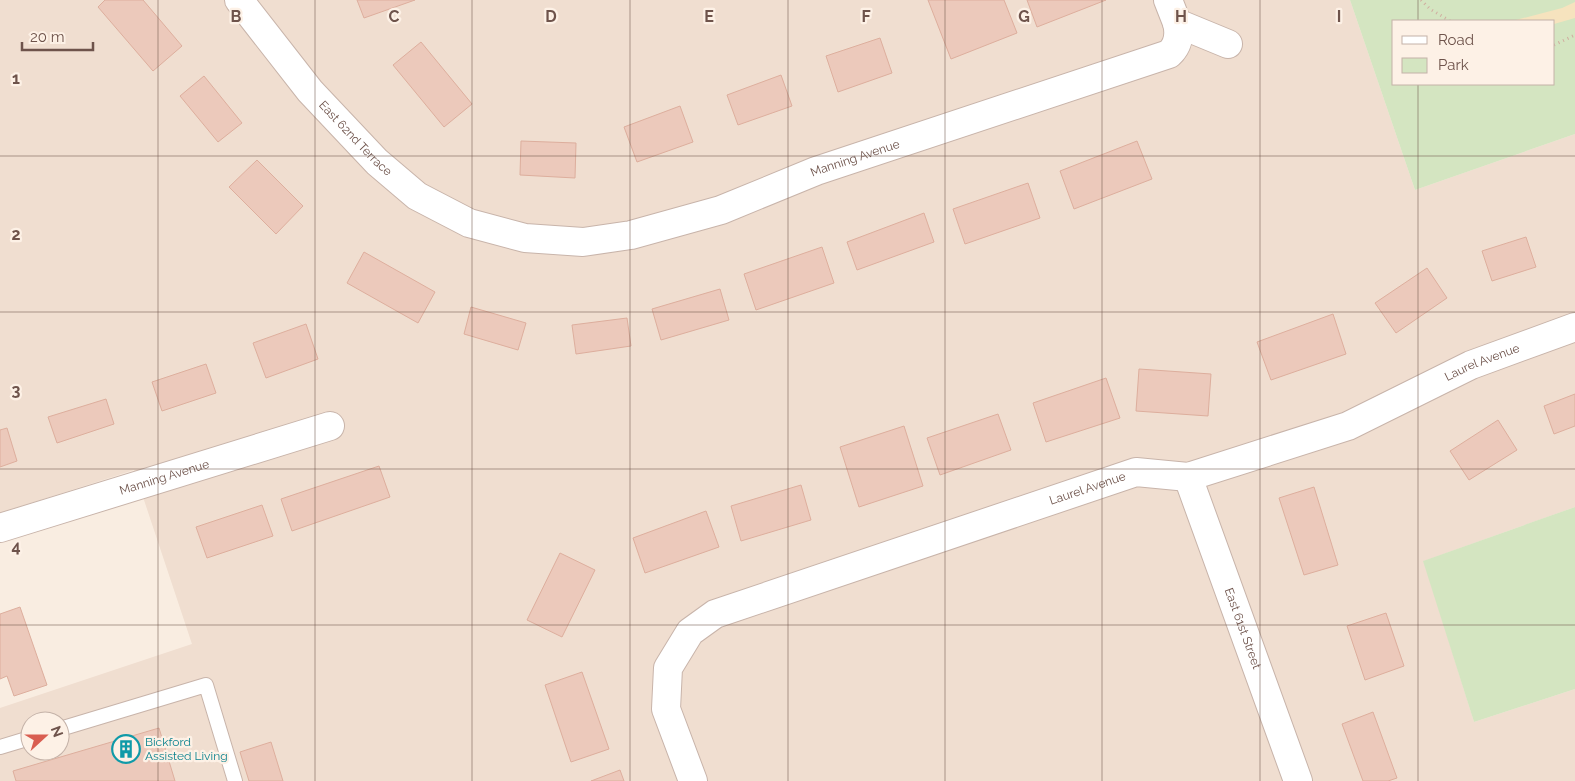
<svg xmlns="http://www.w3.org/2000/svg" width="1575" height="781" font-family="Raleway,sans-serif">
<rect width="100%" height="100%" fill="#f9ede1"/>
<path fill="#f0ded0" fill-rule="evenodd" d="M0 0H1350L1415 190 1575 134V507L1424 561 1474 722 1575 689V781H0V708L192 644 134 470 0 513ZM30 721H60V751H30Z"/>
<g fill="#d4e5c1" fill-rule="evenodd">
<path d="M1350 0H1575V134L1415 190ZM1394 21H1554V84H1394Z"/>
<polygon points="1575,507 1575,689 1474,722 1423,561"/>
</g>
<polygon fill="#f6e3be" points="1575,2 1575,18 1554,24 1554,21 1512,21 1562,8"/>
<g fill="#ecc9bb" stroke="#ddae9d">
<polygon points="105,0 143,0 182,46 153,71 98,7"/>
<polygon points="357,0 415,0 364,18"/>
<polygon points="928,0 1004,0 1017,33 951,59"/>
<polygon points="1027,0 1106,0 1037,27"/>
<polygon points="880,38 892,73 838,92 826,56"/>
<polygon points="421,42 472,104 444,127 393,65"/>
<polygon points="781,75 792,106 738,125 727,95"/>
<polygon points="204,76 242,123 218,142 180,96"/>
<polygon points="680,106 693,142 637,162 624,127"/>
<polygon points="521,141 576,143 575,178 520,175"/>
<polygon points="1137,141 1152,179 1074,209 1060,171"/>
<polygon points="257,160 303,206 276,234 229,187"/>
<polygon points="1028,183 1040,218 965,244 953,209"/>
<polygon points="924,213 934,242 857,270 847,242"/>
<polygon points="1526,237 1536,267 1492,281 1482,251"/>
<polygon points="822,247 834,283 756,310 744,274"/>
<polygon points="364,252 435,292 418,323 347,283"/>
<polygon points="1427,268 1447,298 1396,333 1375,303"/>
<polygon points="720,289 729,320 661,340 652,309"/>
<polygon points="471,307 526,323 518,350 464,334"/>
<polygon points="1333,314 1346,354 1271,380 1257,342"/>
<polygon points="627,318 631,346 576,354 572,325"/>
<polygon points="306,324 318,359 266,378 253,343"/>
<polygon points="206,364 216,393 162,411 152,382"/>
<polygon points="1139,369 1211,374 1208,416 1136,411"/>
<polygon points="1106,378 1120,418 1046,442 1033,403"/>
<polygon points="1575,394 1575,426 1554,434 1544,406"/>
<polygon points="106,399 114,424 57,443 48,417"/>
<polygon points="998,414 1011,450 940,475 927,438"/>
<polygon points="1498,420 1517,450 1469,480 1450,451"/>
<polygon points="904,426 923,486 859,507 840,447"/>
<polygon points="7,428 17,461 0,467 0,430"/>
<polygon points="379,466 390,497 292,531 281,499"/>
<polygon points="801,485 811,520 741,541 731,506"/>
<polygon points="1314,487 1338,565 1304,575 1279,498"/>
<polygon points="262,505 273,536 207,558 196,527"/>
<polygon points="706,511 719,547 645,573 633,538"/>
<polygon points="560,553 595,570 562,637 527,620"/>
<polygon points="20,607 47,685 14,696 7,676 0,679 0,614"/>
<polygon points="1386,613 1404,666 1365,680 1347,626"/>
<polygon points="582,672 609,749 571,762 545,685"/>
<polygon points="1373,712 1397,778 1388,781 1363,781 1342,724"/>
<polygon points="159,728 175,781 16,781 13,771"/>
<polygon points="271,742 283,781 249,781 240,752"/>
<polygon points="620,770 624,781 591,781"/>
</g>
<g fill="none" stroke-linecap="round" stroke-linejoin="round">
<defs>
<g id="lane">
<polyline points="60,729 206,685 235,781"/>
<polyline points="0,747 30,738"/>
</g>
<g id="street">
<path id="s1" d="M239 0 310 91 377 162 417 196 469 223 525 238 583 242 631 235 721 210 816 171 1169 54C1178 46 1180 35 1177 23"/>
<polyline points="1168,0 1177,23 1228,44"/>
<path id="s2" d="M1188 477 1298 781"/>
<path id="s3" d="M0 528 330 426"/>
<path id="s4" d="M693 781 666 709 668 668 690 632 715 614 1136 472 1188 477 1348 426 1471 365 1575 327"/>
</g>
</defs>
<use href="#lane" stroke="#c8b4aa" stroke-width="16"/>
<use href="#street" stroke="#c8b4aa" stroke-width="30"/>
<g stroke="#d0ac9f" stroke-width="3" stroke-dasharray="1 4" stroke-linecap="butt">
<polyline points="1421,0 1430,9 1450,21"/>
<polyline points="1554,45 1575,35"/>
</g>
<use href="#lane" stroke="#fff" stroke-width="14"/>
<use href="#street" stroke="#fff" stroke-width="28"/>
</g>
<path fill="none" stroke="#6e534b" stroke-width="1" stroke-opacity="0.55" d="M158 0V781M315 0V781M472 0V781M630 0V781M788 0V781M945 0V781M1102 0V781M1260 0V781M1418 0V21M1418 84V781M0 156H1575M0 312H1575M0 469H1575M0 625H1575"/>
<defs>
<symbol id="building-ring" viewBox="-11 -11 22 22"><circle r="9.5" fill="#fdf1e6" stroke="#0f9aa8" stroke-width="1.5"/><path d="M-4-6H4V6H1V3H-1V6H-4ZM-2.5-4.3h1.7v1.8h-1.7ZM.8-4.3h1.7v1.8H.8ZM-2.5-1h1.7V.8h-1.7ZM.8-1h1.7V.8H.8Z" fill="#0f9aa8"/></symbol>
</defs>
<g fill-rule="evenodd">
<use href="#building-ring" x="110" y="733" width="32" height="32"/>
</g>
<g text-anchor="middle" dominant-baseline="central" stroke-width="4.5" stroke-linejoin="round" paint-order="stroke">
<g font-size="12" fill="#6e534b" stroke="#fdf1e6">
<text stroke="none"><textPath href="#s1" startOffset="181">East 62nd Terrace</textPath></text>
<text stroke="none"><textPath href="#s1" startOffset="726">Manning Avenue</textPath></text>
<text stroke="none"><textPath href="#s4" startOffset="1004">Laurel Avenue</textPath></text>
<text stroke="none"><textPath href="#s3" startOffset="172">Manning Avenue</textPath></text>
<text stroke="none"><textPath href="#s4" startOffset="584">Laurel Avenue</textPath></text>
<text stroke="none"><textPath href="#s2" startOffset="161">East 61st Street</textPath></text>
</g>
<g font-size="12" fill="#0d838f" stroke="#fdf1e6" text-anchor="start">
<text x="145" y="742">Bickford<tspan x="145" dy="14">Assisted Living</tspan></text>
</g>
</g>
<g font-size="16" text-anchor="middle" font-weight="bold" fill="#6e534b" stroke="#fdf1e6" stroke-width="4.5" stroke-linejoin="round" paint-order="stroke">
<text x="236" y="22">B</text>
<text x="394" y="22">C</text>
<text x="551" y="22">D</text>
<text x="709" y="22">E</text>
<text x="866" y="22">F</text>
<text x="1024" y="22">G</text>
<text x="1181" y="22">H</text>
<text x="1339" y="22">I</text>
<text x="16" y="84">1</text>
<text x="16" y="240">2</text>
<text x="16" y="396">3</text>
<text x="16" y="552">4</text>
</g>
<rect x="1392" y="20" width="162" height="65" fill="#fdf1e6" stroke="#c4b2a8"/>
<rect x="1402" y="36" width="25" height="8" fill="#ffffff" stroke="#c4b2a8"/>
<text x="1438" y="45" font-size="15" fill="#6e534b">Road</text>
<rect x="1402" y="58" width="25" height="15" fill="#d4e5c1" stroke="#c4b2a8"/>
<text x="1438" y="70" font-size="15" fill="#6e534b">Park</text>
<g transform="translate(45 736) rotate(69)"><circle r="24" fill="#fdf1e6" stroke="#c4b2a8"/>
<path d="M0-4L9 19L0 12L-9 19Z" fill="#d95e51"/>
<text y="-8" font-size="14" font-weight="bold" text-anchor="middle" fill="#6e534b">N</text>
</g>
<path d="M22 42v8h71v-8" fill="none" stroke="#6e534b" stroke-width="2.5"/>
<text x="30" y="42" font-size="15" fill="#6e534b" stroke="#fdf1e6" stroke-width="4" paint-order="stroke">20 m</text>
</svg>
